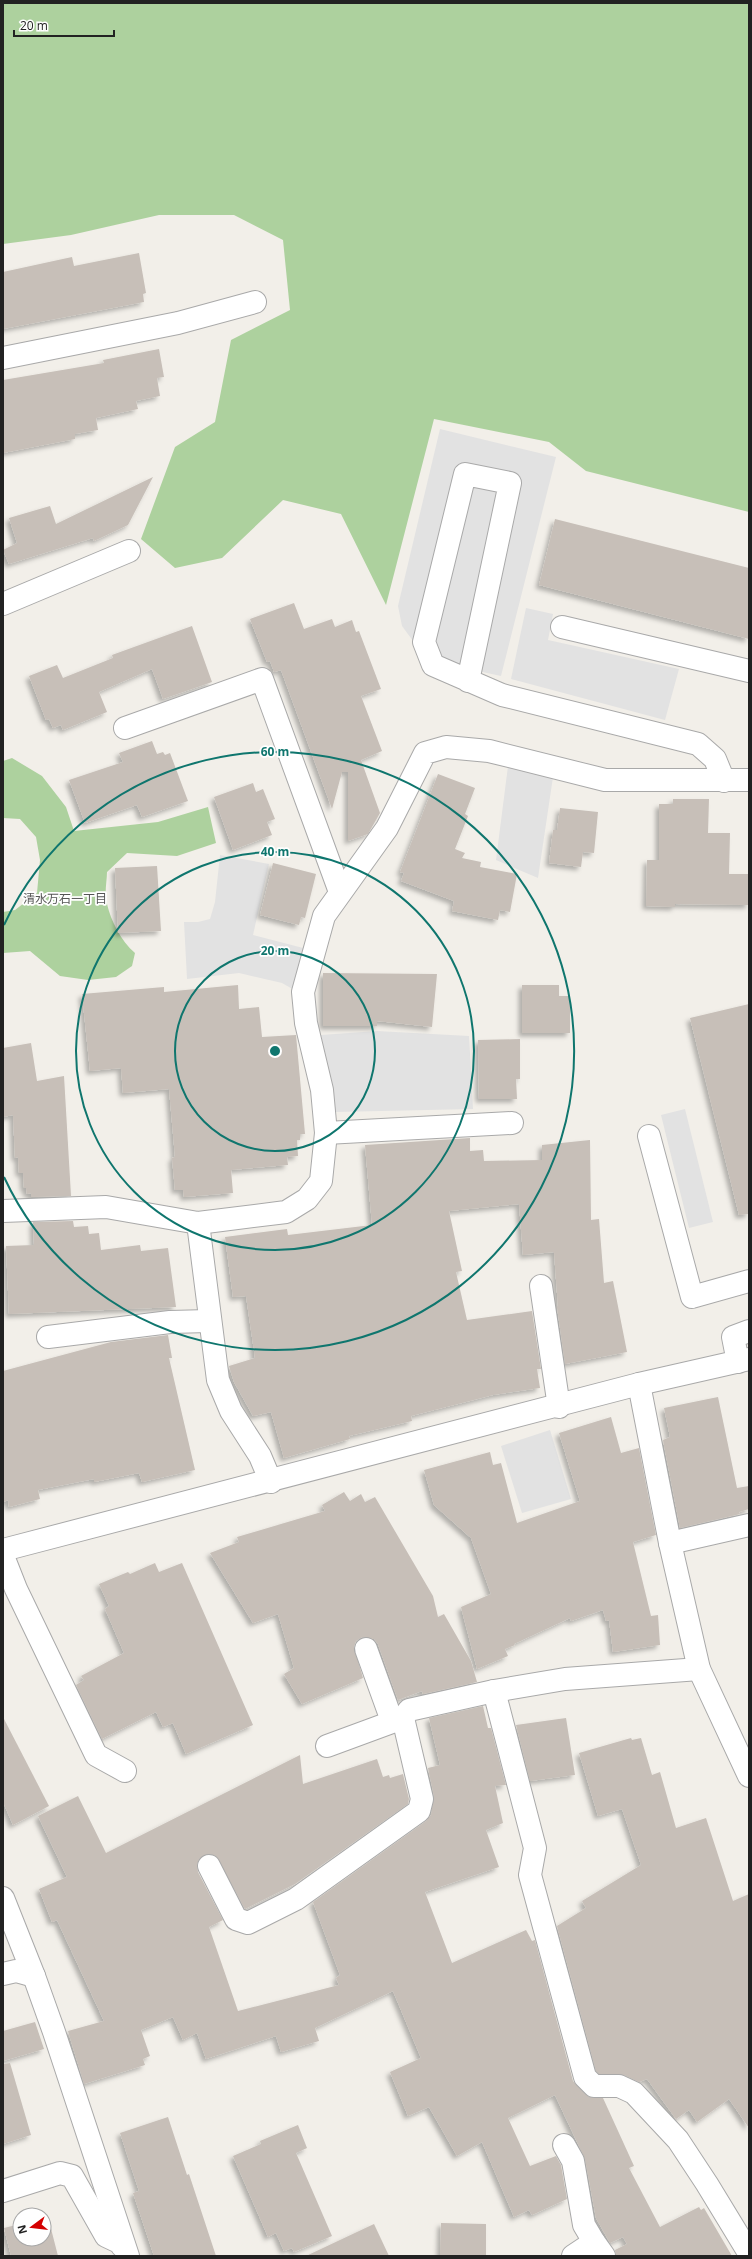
<svg xmlns="http://www.w3.org/2000/svg" width="752" height="2259" font-family="'Open Sans','Noto Sans JP',sans-serif">
<defs>
<filter id="shadow"><feDropShadow dx="-3.5" dy="3.5" stdDeviation="2" flood-color="#0004"/></filter>
</defs>
<rect width="100%" height="100%" fill="#f2efe9"/>
<g fill="#add19e">
<polygon points="3,3 749,3 749,512 586,471 549,442 434,419 386,605 341,514 283,500 222,558 175,568 141,539 175,447 215,422 231,340 290,310 283,240 234,215 159,215 71,235 3,244"/>
<path d="M12 758 42 776 66 807 74 831 158 822 208 807 216 843 177 856 127 853 107 872C107 881 104 894 107 904 111 921 121 941 135 953L132 966 116 977 88 980 60 976 30 951 3 953V912L15 910 37 893 40 860 36 837 20 819 3 818V761Z"/>
</g>
<g fill="#e2e2e2">
<polygon points="440,429 556,457 501,676 427,660 402,626 398,606"/>
<polygon points="526,608 553,614 548,640 679,669 665,720 511,679"/>
<polygon points="508,766 553,777 538,878 496,860"/>
<polygon points="220,855 269,864 253,935 307,949 296,991 282,983 239,973 187,979 184,922 198,922 210,919 215,902"/>
<polygon points="377,1031 469,1036 473,1109 335,1112 321,1035"/>
<polygon points="685,1109 713,1222 689,1228 661,1115"/>
<polygon points="550,1430 571,1499 522,1513 501,1446"/>
</g>
<g fill="#c7bfb8" filter="url(#shadow)">
<polygon points="139,253 146,293 143,294 144,302 3,329 3,272 72,257 74,266"/>
<polygon points="159,349 164,377 157,378 160,396 136,401 138,409 96,418 98,430 75,434 75,439 3,453 3,380 104,363 103,360"/>
<polygon points="153,477 128,525 94,541 93,538 9,564 3,550 17,543 9,518 50,506 56,524"/>
<polygon points="555,519 749,568 749,639 539,585"/>
<polygon points="294,603 304,629 332,619 335,627 352,620 356,632 359,631 381,689 361,696 382,751 361,760 380,813 368,834 348,841 348,772 342,772 332,809 281,670 274,672 270,661 267,662 250,619"/>
<polygon points="192,626 212,682 163,699 152,669 99,692 107,712 63,730 61,725 53,728 49,719 46,720 29,676 57,665 63,678 113,658 112,655"/>
<polygon points="152,741 157,754 163,752 165,755 170,753 188,801 142,817 137,805 85,823 69,780 123,762 119,753"/>
<polygon points="438,774 475,788 465,814 468,816 455,849 465,853 462,858 481,862 480,867 517,874 510,912 500,910 498,920 452,911 454,901 401,881 404,873 400,872"/>
<polygon points="253,783 256,792 263,789 275,819 267,822 272,835 233,850 214,797"/>
<polygon points="673,799 709,799 708,833 730,833 729,874 749,874 749,905 675,904 675,907 646,906 647,860 659,860 659,804 673,804"/>
<polygon points="560,808 598,812 594,853 583,852 581,867 549,863 553,830 557,830"/>
<polygon points="273,863 316,874 305,918 301,917 299,925 260,915"/>
<polygon points="157,866 161,931 118,933 115,868"/>
<polygon points="323,973 437,974 432,1027 377,1021 377,1026 323,1026"/>
<polygon points="238,985 239,1009 259,1007 262,1037 296,1035 305,1134 300,1134 300,1140 297,1140 298,1156 287,1157 288,1165 231,1170 233,1193 184,1197 183,1190 175,1190 172,1158 175,1157 169,1089 123,1093 121,1068 90,1071 82,994 164,987 164,992"/>
<polygon points="522,985 559,985 559,996 570,996 570,1033 522,1033"/>
<polygon points="749,1004 749,1214 739,1215 690,1018"/>
<polygon points="520,1039 520,1079 516,1079 517,1099 479,1099 478,1040"/>
<polygon points="31,1043 37,1081 64,1076 71,1196 31,1197 31,1193 27,1194 26,1188 24,1188 23,1173 19,1173 18,1157 15,1158 13,1115 3,1117 3,1048"/>
<polygon points="470,1138 470,1151 483,1150 484,1161 542,1160 542,1145 590,1140 591,1220 599,1219 604,1283 613,1281 627,1352 565,1364 557,1307 558,1307 554,1252 523,1255 519,1204 449,1211 462,1271 456,1272 467,1320 532,1311 541,1369 537,1369 540,1388 493,1395 411,1416 412,1421 349,1436 350,1439 284,1458 271,1412 253,1416 234,1382 229,1366 255,1358 246,1296 233,1297 225,1237 287,1229 288,1235 372,1225 365,1145"/>
<polygon points="73,1221 74,1227 88,1226 89,1234 99,1233 101,1250 140,1245 141,1251 168,1248 176,1307 9,1314 6,1246 34,1245 33,1222"/>
<polygon points="168,1335 172,1358 169,1358 195,1470 142,1482 139,1473 94,1482 94,1479 38,1490 40,1499 9,1507 8,1500 3,1502 3,1371 111,1342"/>
<polygon points="718,1397 737,1488 749,1486 749,1509 739,1512 740,1514 680,1528 663,1440 670,1437 664,1408"/>
<polygon points="611,1417 621,1453 639,1448 656,1535 633,1542 651,1616 658,1615 660,1645 613,1652 609,1620 606,1621 603,1610 571,1621 570,1618 514,1644 515,1645 505,1649 508,1656 477,1669 461,1607 491,1594 471,1538 434,1505 424,1470 490,1452 493,1465 501,1463 517,1523 580,1501 559,1433"/>
<polygon points="344,1492 350,1501 361,1494 365,1502 375,1497 433,1596 438,1617 444,1614 471,1661 477,1682 423,1694 422,1691 398,1700 378,1644 374,1639 362,1637 356,1641 354,1647 363,1678 302,1704 284,1674 294,1668 278,1614 253,1623 210,1553 239,1542 237,1537 325,1511 322,1505"/>
<polygon points="155,1563 159,1572 182,1563 253,1725 186,1754 173,1723 163,1727 156,1712 102,1739 76,1685 84,1680 81,1676 124,1653 105,1609 109,1606 99,1584 128,1572 130,1574"/>
<polygon points="483,1706 488,1728 491,1728 506,1785 495,1786 503,1823 486,1830 499,1867 425,1892 452,1963 526,1930 532,1941 535,1940 573,2081 589,2097 603,2098 634,2166 629,2168 660,2227 699,2207 701,2210 704,2208 732,2256 616,2256 615,2250 627,2244 623,2237 610,2243 596,2218 585,2159 555,2095 508,2118 530,2166 556,2156 561,2165 567,2199 532,2215 529,2210 514,2217 482,2142 457,2156 429,2107 408,2116 390,2072 421,2058 393,1991 315,2028 319,2041 281,2052 276,2036 206,2059 197,2033 183,2040 173,2017 141,2030 150,2056 143,2059 145,2065 84,2084 68,2031 104,2021 57,1920 52,1922 39,1889 67,1877 38,1816 78,1796 106,1853 300,1755 303,1784 377,1759 383,1777 389,1775 390,1778 403,1774 409,1799 408,1804 295,1884 245,1909 216,1856 209,1854 199,1859 197,1865 198,1872 223,1920 209,1927 238,2011 339,1985 336,1978 340,1975 313,1902 426,1821 431,1815 434,1796 428,1768 440,1765 429,1718"/>
<polygon points="3,1717 49,1806 13,1825 3,1802"/>
<polygon points="566,1718 575,1775 530,1781 516,1725"/>
<polygon points="631,1738 632,1740 641,1738 652,1775 660,1772 676,1828 706,1818 733,1901 749,1894 749,2128 729,2099 697,2122 689,2110 676,2119 647,2079 639,2082 624,2075 599,2074 596,2071 557,1926 586,1908 582,1901 641,1865 622,1809 598,1816 579,1753"/>
<polygon points="35,2022 44,2049 3,2061 3,2031"/>
<polygon points="10,2063 31,2135 3,2144 3,2064"/>
<polygon points="168,2117 187,2175 189,2174 216,2256 154,2256 133,2193 139,2191 120,2133"/>
<polygon points="298,2125 307,2148 296,2153 332,2236 294,2252 292,2248 284,2251 276,2233 268,2237 233,2156 261,2144 260,2141"/>
<polygon points="48,2217 58,2256 11,2256 4,2228 20,2224 20,2239 44,2239 44,2218"/>
<polygon points="441,2223 486,2224 486,2256 440,2256"/>
<polygon points="374,2224 389,2256 306,2256"/>
</g>
<g fill="none" stroke-linecap="round" stroke-linejoin="round">
<defs>
<g id="minor">
<polyline points="3,358 178,323 255,302"/>
<polyline points="3,604 129,551"/>
<polyline points="562,627 749,671"/>
<polyline points="468,681 510,483 465,474 424,642 433,665 502,695 698,744 715,759 724,781"/>
<polyline points="125,728 262,679 340,892"/>
<polyline points="326,1133 512,1123"/>
<polyline points="649,1136 692,1297 749,1281"/>
<polyline points="3,1211 106,1207 198,1223 286,1212 307,1199 321,1181 326,1133 322,1090 306,1023 303,992 324,916 387,828 425,753 446,747 489,751 605,780 749,780"/>
<polyline points="198,1223 218,1380 231,1411 260,1456 271,1482"/>
<polyline points="541,1286 559,1407"/>
<polyline points="48,1337 170,1322 209,1321"/>
<polyline points="738,1362 733,1337 749,1331"/>
<polyline points="639,1384 670,1543 699,1669 749,1776"/>
<polyline points="670,1543 749,1525"/>
<polyline points="3,1550 639,1384 749,1359"/>
<polyline points="3,1556 16,1589 96,1755 125,1771"/>
<polyline points="366,1649 392,1721"/>
<polyline points="494,1691 535,1848 530,1875 585,2077 594,2086 619,2086 634,2093 678,2140 707,2184 749,2253"/>
<polyline points="327,1746 403,1718"/>
<polyline points="209,1866 236,1919 248,1923 296,1899 419,1811 422,1799 403,1718 409,1710 494,1691 565,1679 699,1669"/>
<polyline points="3,1898 34,1976 54,2032 128,2256"/>
<polyline points="3,1974 16,1971 34,1976"/>
<polyline points="564,2145 573,2161 584,2225 594,2242"/>
<polyline points="3,2191 60,2173 72,2176 106,2236 123,2244 122,2246"/>
<polyline points="573,2256 594,2242 604,2256"/>
</g>
</defs>
<use href="#minor" stroke="#a9a9a9" stroke-width="24"/>
<use href="#minor" stroke="#fff" stroke-width="22"/>
</g>
<g fill="none" stroke="#0f766e" stroke-width="2">
<circle cx="275" cy="1051" r="100"/>
<circle cx="275" cy="1051" r="199"/>
<path d="M4 925A299 299 0 1 1 4 1177"/>
</g>
<g text-anchor="middle" dominant-baseline="central" stroke-width="3.5" stroke-linejoin="round" paint-order="stroke">
<g font-size="12" fill="#555" stroke="#fff">
<text x="65" y="898">清水万石一丁目</text>
</g>
</g>
<circle cx="275" cy="1051" r="6" fill="#0f766e" stroke="#fff" stroke-width="2"/>
<g font-size="12" text-anchor="middle" font-weight="bold" fill="#0f766e" stroke="#fff" stroke-width="3.5" stroke-linejoin="round" paint-order="stroke">
<text x="275" y="756">60 m</text>
<text x="275" y="856">40 m</text>
<text x="275" y="955">20 m</text>
</g>
<rect width="752" height="2259" fill="none" stroke="#222222" stroke-width="8"/>
<g transform="translate(32 2227) rotate(255)"><circle r="19" fill="#ffffff" stroke="#a7a7a7"/>
<path d="M0-3L7 15L0 10L-7 15Z" fill="#d40000"/>
<text y="-6" font-size="11" font-weight="bold" text-anchor="middle" fill="#222222">N</text>
</g>
<path d="M14 30v6h100v-6" fill="none" stroke="#222222" stroke-width="2"/>
<text x="20" y="30" font-size="12" fill="#222222" stroke="#ffffff" stroke-width="3" paint-order="stroke">20 m</text>
</svg>
